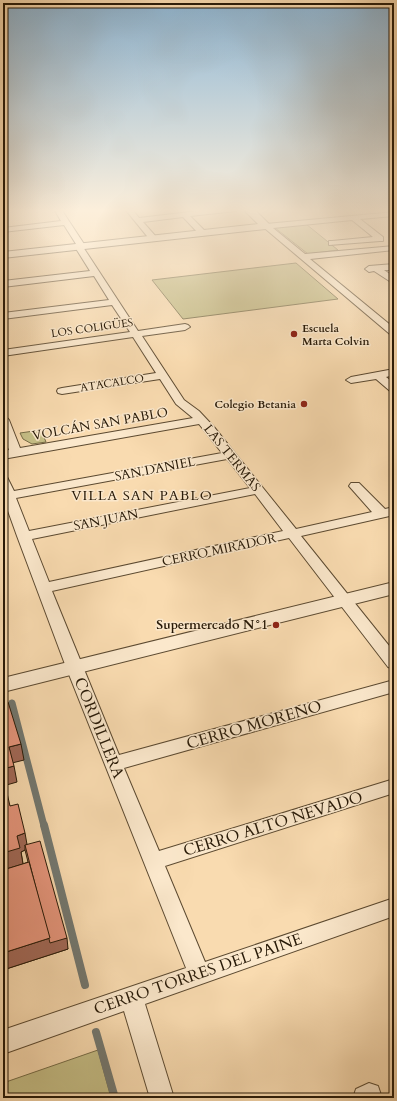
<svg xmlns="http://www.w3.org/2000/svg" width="397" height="1101" font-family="Cardo,serif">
<rect width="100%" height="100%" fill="#f9dbb0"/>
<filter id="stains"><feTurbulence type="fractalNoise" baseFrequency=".005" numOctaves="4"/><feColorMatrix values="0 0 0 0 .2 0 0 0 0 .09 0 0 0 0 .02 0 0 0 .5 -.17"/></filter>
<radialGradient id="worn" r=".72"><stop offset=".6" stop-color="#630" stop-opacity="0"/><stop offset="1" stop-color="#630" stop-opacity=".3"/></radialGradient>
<g fill="#c5be86" stroke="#766c46">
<polygon points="306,224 338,250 308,254 274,227"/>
<polygon points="296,263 338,299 183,319 152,280"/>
<polygon points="41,430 46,442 32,444 23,439 20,433"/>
<polygon points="98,1050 111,1098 3,1098 3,1083"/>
</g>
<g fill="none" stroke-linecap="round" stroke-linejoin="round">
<polyline stroke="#727871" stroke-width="7" points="12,703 44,826"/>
<g stroke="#727871" stroke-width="8">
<polyline points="44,825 85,985"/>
<polyline points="96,1032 115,1098"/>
</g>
<defs>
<g id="minor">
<path d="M54 209H61L84 244 83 247 138 331 185 324 188 325 190 327 185 330 142 336 184 400 199 411 214 427 296 529 372 512 349 486 351 483H359L385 509 394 507V515L301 536 394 652V669L388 667 289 538 52 591 119 755 394 680V692L124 768 159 851 394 779V793L165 866 205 962 394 898V916L145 1004 174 1098H150L124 1011 3 1054V1030L186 968 66 667 17 536 3 497V476L7 477 14 491 222 453 199 424 3 459V451L9 450 3 435V417L7 418 9 420 20 448 193 418 176 404 160 379 62 394 58 393 57 391 58 389 62 388 156 373 133 337 3 356V350L130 332 112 305 3 319V313L109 300 94 276 3 287V281L90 271 75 247 76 244 64 225 3 232V228L61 221ZM227 459 250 488 29 531 16 498ZM255 494 283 531 49 582 32 539Z"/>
<polygon points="125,209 132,209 139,218 215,209 239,209 236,211 190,216 207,233 203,235 200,235 183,217 143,222 158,239 154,241 151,241"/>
<polygon points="394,212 394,216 360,219 383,237 383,241 380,241 329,245 329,241 332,241 373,237 352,220 273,228 305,254 394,246 394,250 310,259 394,328 394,336 391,335 262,226 266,224"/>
<polygon points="394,264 394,270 384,270 394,277 394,284 374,271 369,272 365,269 369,266"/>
<polygon points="394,369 394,375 386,377 394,383 394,392 390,391 376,379 351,383 346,380 351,377"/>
<polygon points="369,1083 378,1086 381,1095 380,1098 353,1098 356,1089"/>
</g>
<g id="tertiary">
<polygon points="243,209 254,209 271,226 266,229 3,258 3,252 258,224"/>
<polygon points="394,582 394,594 3,692 3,678"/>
</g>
</defs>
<use href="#minor" stroke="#5c4a31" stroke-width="2"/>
<use href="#tertiary" stroke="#5c4a31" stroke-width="2"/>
<use href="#minor" fill="#fbe8cc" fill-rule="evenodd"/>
<use href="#tertiary" fill="#fbe8cc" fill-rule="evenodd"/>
</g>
<path fill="#c7816c" stroke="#271907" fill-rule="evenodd" d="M3 794 10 806 27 845 68 949 3 970ZM25 850 28 862 23 864 21 852Z"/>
<g fill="#a26958" stroke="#271907">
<polygon points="21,744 24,760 12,763 9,747"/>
<polygon points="14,766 17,782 3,786 3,769"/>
<polygon points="25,833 28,850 25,845 25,850 21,852 23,864 3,870 3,853 17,836"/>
<polygon points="50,938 67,938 68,949 3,970 3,953"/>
</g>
<g fill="#e7967d" stroke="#271907">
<polygon points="8,702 21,744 9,747 14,766 3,769 3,703"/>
<polygon points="7,793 10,806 18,804 25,833 17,836 20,848 3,853 3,794"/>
<polygon points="40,841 67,938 50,943 25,845"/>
<polygon points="29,862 50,938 3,953 3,870"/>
</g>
<linearGradient id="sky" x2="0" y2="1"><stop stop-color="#8db6d5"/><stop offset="0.58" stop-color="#fcefdb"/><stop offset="1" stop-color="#fcefdb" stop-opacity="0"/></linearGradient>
<rect width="397" height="363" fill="url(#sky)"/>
<g fill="#8f2418" stroke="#fbe8cc" stroke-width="1.5">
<circle cx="294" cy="334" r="4"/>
<circle cx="304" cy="404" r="4"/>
<circle cx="276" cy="625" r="4"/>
</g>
<g text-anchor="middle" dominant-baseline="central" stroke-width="3" stroke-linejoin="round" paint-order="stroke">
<g font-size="11" fill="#271907" stroke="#fbe8cc">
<text transform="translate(92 328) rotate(-8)">LOS COLIGÜES</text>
<text transform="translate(112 383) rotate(-9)">ATACALCO</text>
</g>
<g font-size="11" font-weight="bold" fill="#271907" stroke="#fbe8cc" text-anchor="start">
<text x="302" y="328">Escuela<tspan x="302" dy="13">Marta Colvin</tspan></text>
<text x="296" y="404" text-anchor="end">Colegio Betania</text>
</g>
<g font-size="13" fill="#271907" stroke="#fbe8cc">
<text transform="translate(100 424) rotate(-10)">VOLCÁN SAN PABLO</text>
<text transform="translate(232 458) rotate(51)">LAS TERMAS</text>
<text transform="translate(155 469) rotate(-11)">SAN DANIEL</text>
<text transform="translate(106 520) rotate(-11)">SAN JUAN</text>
<text transform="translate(219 550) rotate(-12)">CERRO MIRADOR</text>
</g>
<g font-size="13" font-weight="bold" fill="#271907" stroke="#fbe8cc" text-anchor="end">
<text x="268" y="625">Supermercado N°1</text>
</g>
<g font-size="14" letter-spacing="1" fill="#271907" stroke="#fbe8cc">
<text x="142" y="495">VILLA SAN PABLO</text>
</g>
<g font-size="16" fill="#271907" stroke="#fbe8cc">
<text transform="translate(254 725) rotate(-16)">CERRO MORENO</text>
<text transform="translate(99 728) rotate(68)">CORDILLERA</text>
<text transform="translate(273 824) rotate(-17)">CERRO ALTO NEVADO</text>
<text transform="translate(198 974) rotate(-19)">CERRO TORRES DEL PAINE</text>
</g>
</g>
<rect width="397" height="1101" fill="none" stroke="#f9dbb0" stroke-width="16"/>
<rect x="4" y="4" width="389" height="1093" fill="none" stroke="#271907" stroke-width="2"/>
<rect x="8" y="8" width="381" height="1085" fill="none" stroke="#271907"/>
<rect width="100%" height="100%" filter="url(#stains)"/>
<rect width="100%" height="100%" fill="url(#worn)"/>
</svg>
